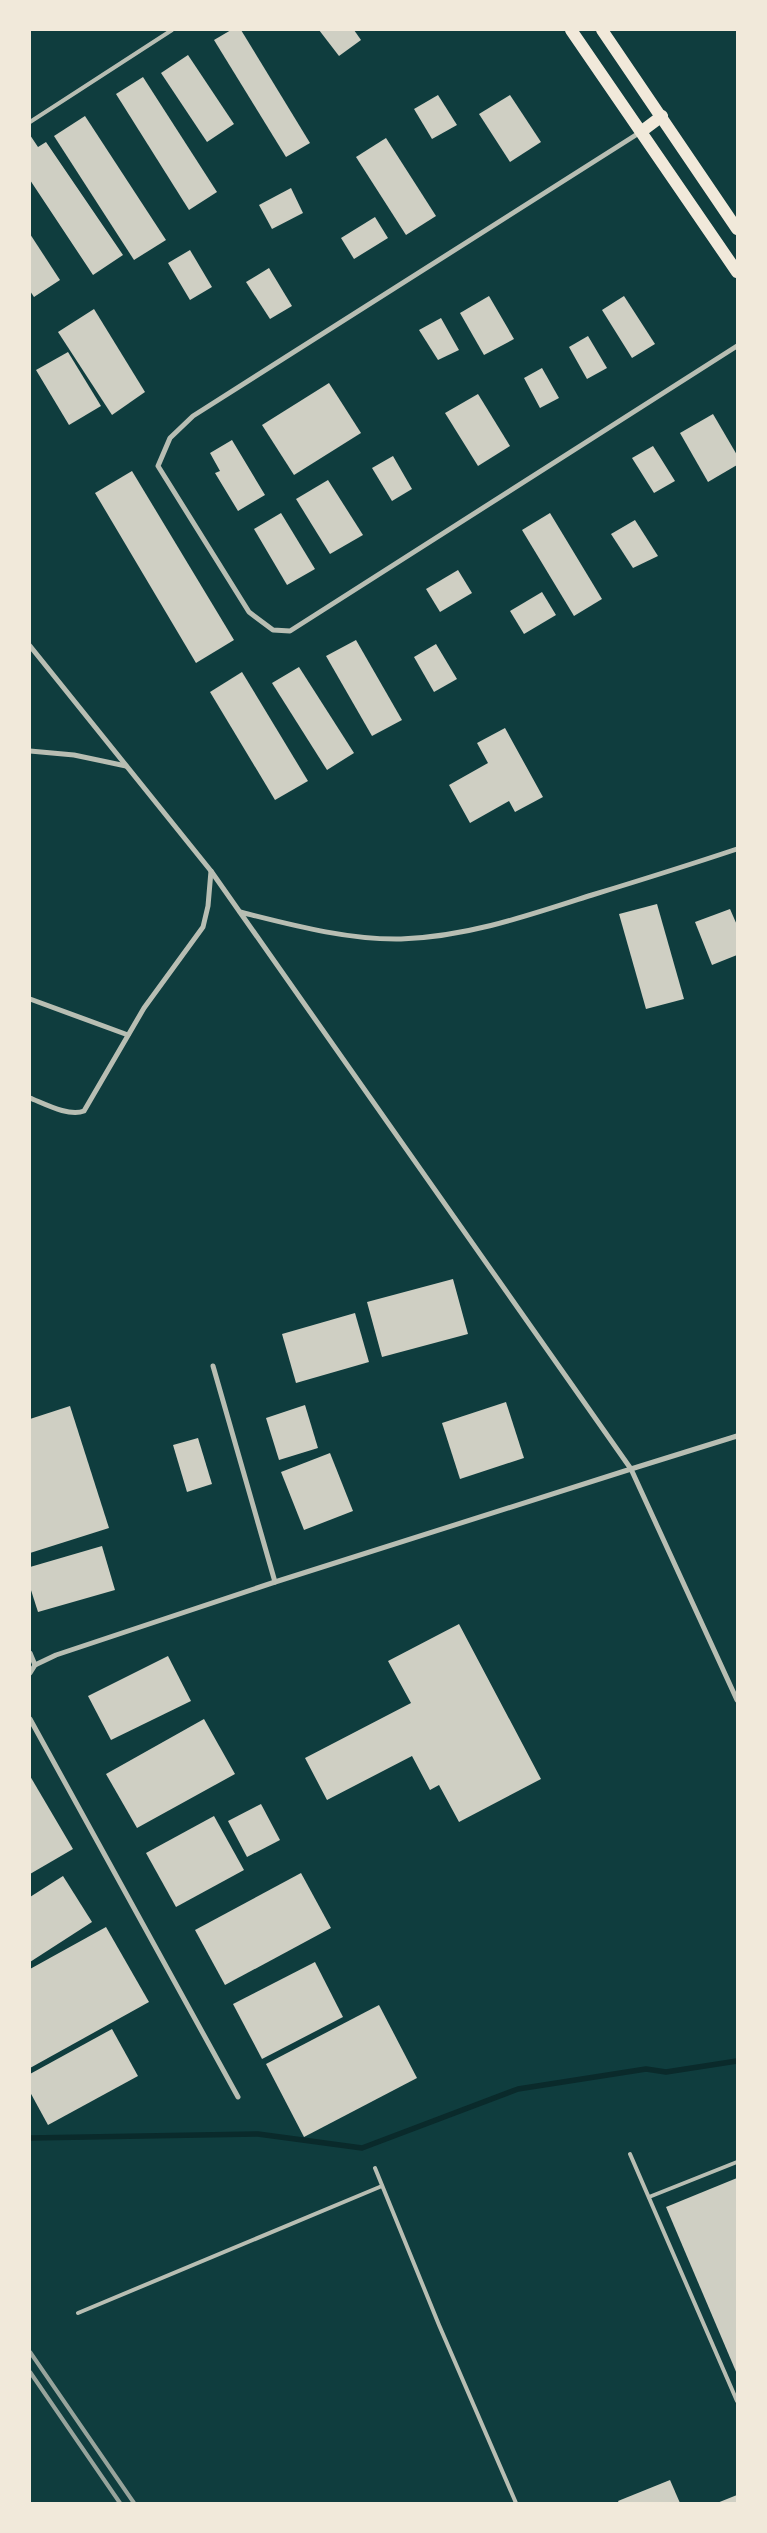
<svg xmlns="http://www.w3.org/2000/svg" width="767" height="2533" font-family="'Roboto Condensed',sans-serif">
<rect width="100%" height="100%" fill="#0f3d3e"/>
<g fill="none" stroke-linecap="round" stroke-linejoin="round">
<polyline stroke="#0a2a2b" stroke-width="5.5" points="30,2138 258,2134 362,2148 518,2089 646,2069 666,2072 737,2061"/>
</g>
<g fill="#cfcfc3">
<polygon points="231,30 241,30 310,143 286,157 214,40"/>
<polygon points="319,30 354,30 361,40 339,56"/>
<polygon points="188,55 234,124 207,142 161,73"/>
<polygon points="143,77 217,192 189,210 116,94"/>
<polygon points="438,95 457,125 432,139 414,109"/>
<polygon points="510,95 541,142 510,162 479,114"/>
<polygon points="85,116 166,240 134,260 54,136"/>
<polygon points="30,135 38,147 46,142 123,255 93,275 30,180"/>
<polygon points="386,138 436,216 406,235 356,157"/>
<polygon points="291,188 303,213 272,229 259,205"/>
<polygon points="375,217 388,238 354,259 341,238"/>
<polygon points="30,234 60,280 34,297 30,291"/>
<polygon points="190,250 212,287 190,300 168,263"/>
<polygon points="269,268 292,306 270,319 246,282"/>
<polygon points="489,296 514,339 484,355 460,313"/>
<polygon points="624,296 655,344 632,358 602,310"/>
<polygon points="94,309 145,392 112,415 58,332"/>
<polygon points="441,318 459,350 438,360 419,330"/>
<polygon points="588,336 607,368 587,379 569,347"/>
<polygon points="68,352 101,406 69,425 36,370"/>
<polygon points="542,368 559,398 540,408 524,378"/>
<polygon points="329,383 361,433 294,475 262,425"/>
<polygon points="478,394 510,446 478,466 445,413"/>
<polygon points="713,414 737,455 737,465 708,482 680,433"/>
<polygon points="232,440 265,495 238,511 215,473 220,471 210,453"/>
<polygon points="653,446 675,481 654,493 632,458"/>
<polygon points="393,456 412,489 392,501 372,468"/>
<polygon points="132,471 234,640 196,663 95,493"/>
<polygon points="328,480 363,535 330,554 296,499"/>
<polygon points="281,513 315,569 287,585 254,529"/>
<polygon points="550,513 602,599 574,616 522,530"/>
<polygon points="635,520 658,556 633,568 611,534"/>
<polygon points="458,570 472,593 440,612 426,589"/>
<polygon points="542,592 556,615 524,634 510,611"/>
<polygon points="356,640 402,720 372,736 326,656"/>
<polygon points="436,644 457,679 434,692 414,657"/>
<polygon points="299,667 354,753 327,770 272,683"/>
<polygon points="242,672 308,781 275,800 210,692"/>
<polygon points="505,728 543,797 515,812 509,801 470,823 449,785 488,763 477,743"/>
<polygon points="657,904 684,999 646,1009 619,914"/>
<polygon points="730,909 737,925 737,955 712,965 695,922"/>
<polygon points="453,1279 468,1334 382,1357 367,1302"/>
<polygon points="355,1313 369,1362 296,1383 282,1334"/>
<polygon points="506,1402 524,1458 460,1479 442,1423"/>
<polygon points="305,1405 318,1448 279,1460 266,1418"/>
<polygon points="70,1406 109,1528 30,1553 30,1419"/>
<polygon points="198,1438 212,1484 187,1492 173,1445"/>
<polygon points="330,1453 353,1511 304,1530 281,1472"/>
<polygon points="102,1546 115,1590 38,1612 30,1587 30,1567"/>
<polygon points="459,1624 541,1779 459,1822 439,1785 430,1790 412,1756 327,1800 305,1758 411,1703 388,1661"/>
<polygon points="168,1656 191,1701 111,1740 88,1696"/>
<polygon points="204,1719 235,1774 137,1828 106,1774"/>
<polygon points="30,1776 73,1849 30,1874"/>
<polygon points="261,1804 280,1840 247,1857 228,1821"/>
<polygon points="214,1816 244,1870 176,1907 146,1853"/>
<polygon points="301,1873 331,1928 225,1985 195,1930"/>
<polygon points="63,1876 92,1922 30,1962 30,1897"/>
<polygon points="106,1927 149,2002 30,2068 30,1969"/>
<polygon points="315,1962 343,2017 262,2059 233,2004"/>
<polygon points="379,2005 417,2078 304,2137 266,2064"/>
<polygon points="112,2029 138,2076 48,2125 30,2092 30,2074"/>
<polygon points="737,2178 737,2374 666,2207"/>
<polygon points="670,2480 680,2503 619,2503 618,2501"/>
<polygon points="737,2495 737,2503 717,2503"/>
</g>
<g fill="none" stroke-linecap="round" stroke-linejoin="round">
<g stroke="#b8beb3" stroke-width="4">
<polyline points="30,122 172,30"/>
<polyline points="630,2154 737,2401"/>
<polyline points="375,2168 439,2325 516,2503"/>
<polyline points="649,2197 737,2162"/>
<polyline points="78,2313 382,2186"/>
</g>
<g stroke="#b8beb3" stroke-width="5">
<polyline points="639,133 193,416 170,438 158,466 249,612 273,630 290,631 737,346"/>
<polyline points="30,646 211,871 631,1469 275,1582 56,1655 35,1665 30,1673"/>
<polyline points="30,751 74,755 126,766"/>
<path d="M240 912C292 925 347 940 401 939 467 937 530 915 592 895 641 880 689 865 737 849"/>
<polyline points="30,999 128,1035"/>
<path d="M30 1098C45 1104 69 1117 84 1111L144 1008 203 927 208 906 211 871"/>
<polyline points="213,1366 275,1582"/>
<polyline points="737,1436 631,1469 737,1700"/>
<polyline points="30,1653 35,1665"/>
<polyline points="30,1719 238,2097"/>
</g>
<g stroke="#f1e9da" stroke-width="12">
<polyline points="571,30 737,272"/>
<polyline points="602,30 737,229"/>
<polyline points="642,131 662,116"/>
</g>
<g stroke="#97a49c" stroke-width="4">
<polyline points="30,2352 134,2503"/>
<polyline points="30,2372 120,2503"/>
</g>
</g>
<rect width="767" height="2533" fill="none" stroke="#f1e9da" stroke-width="62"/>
</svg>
